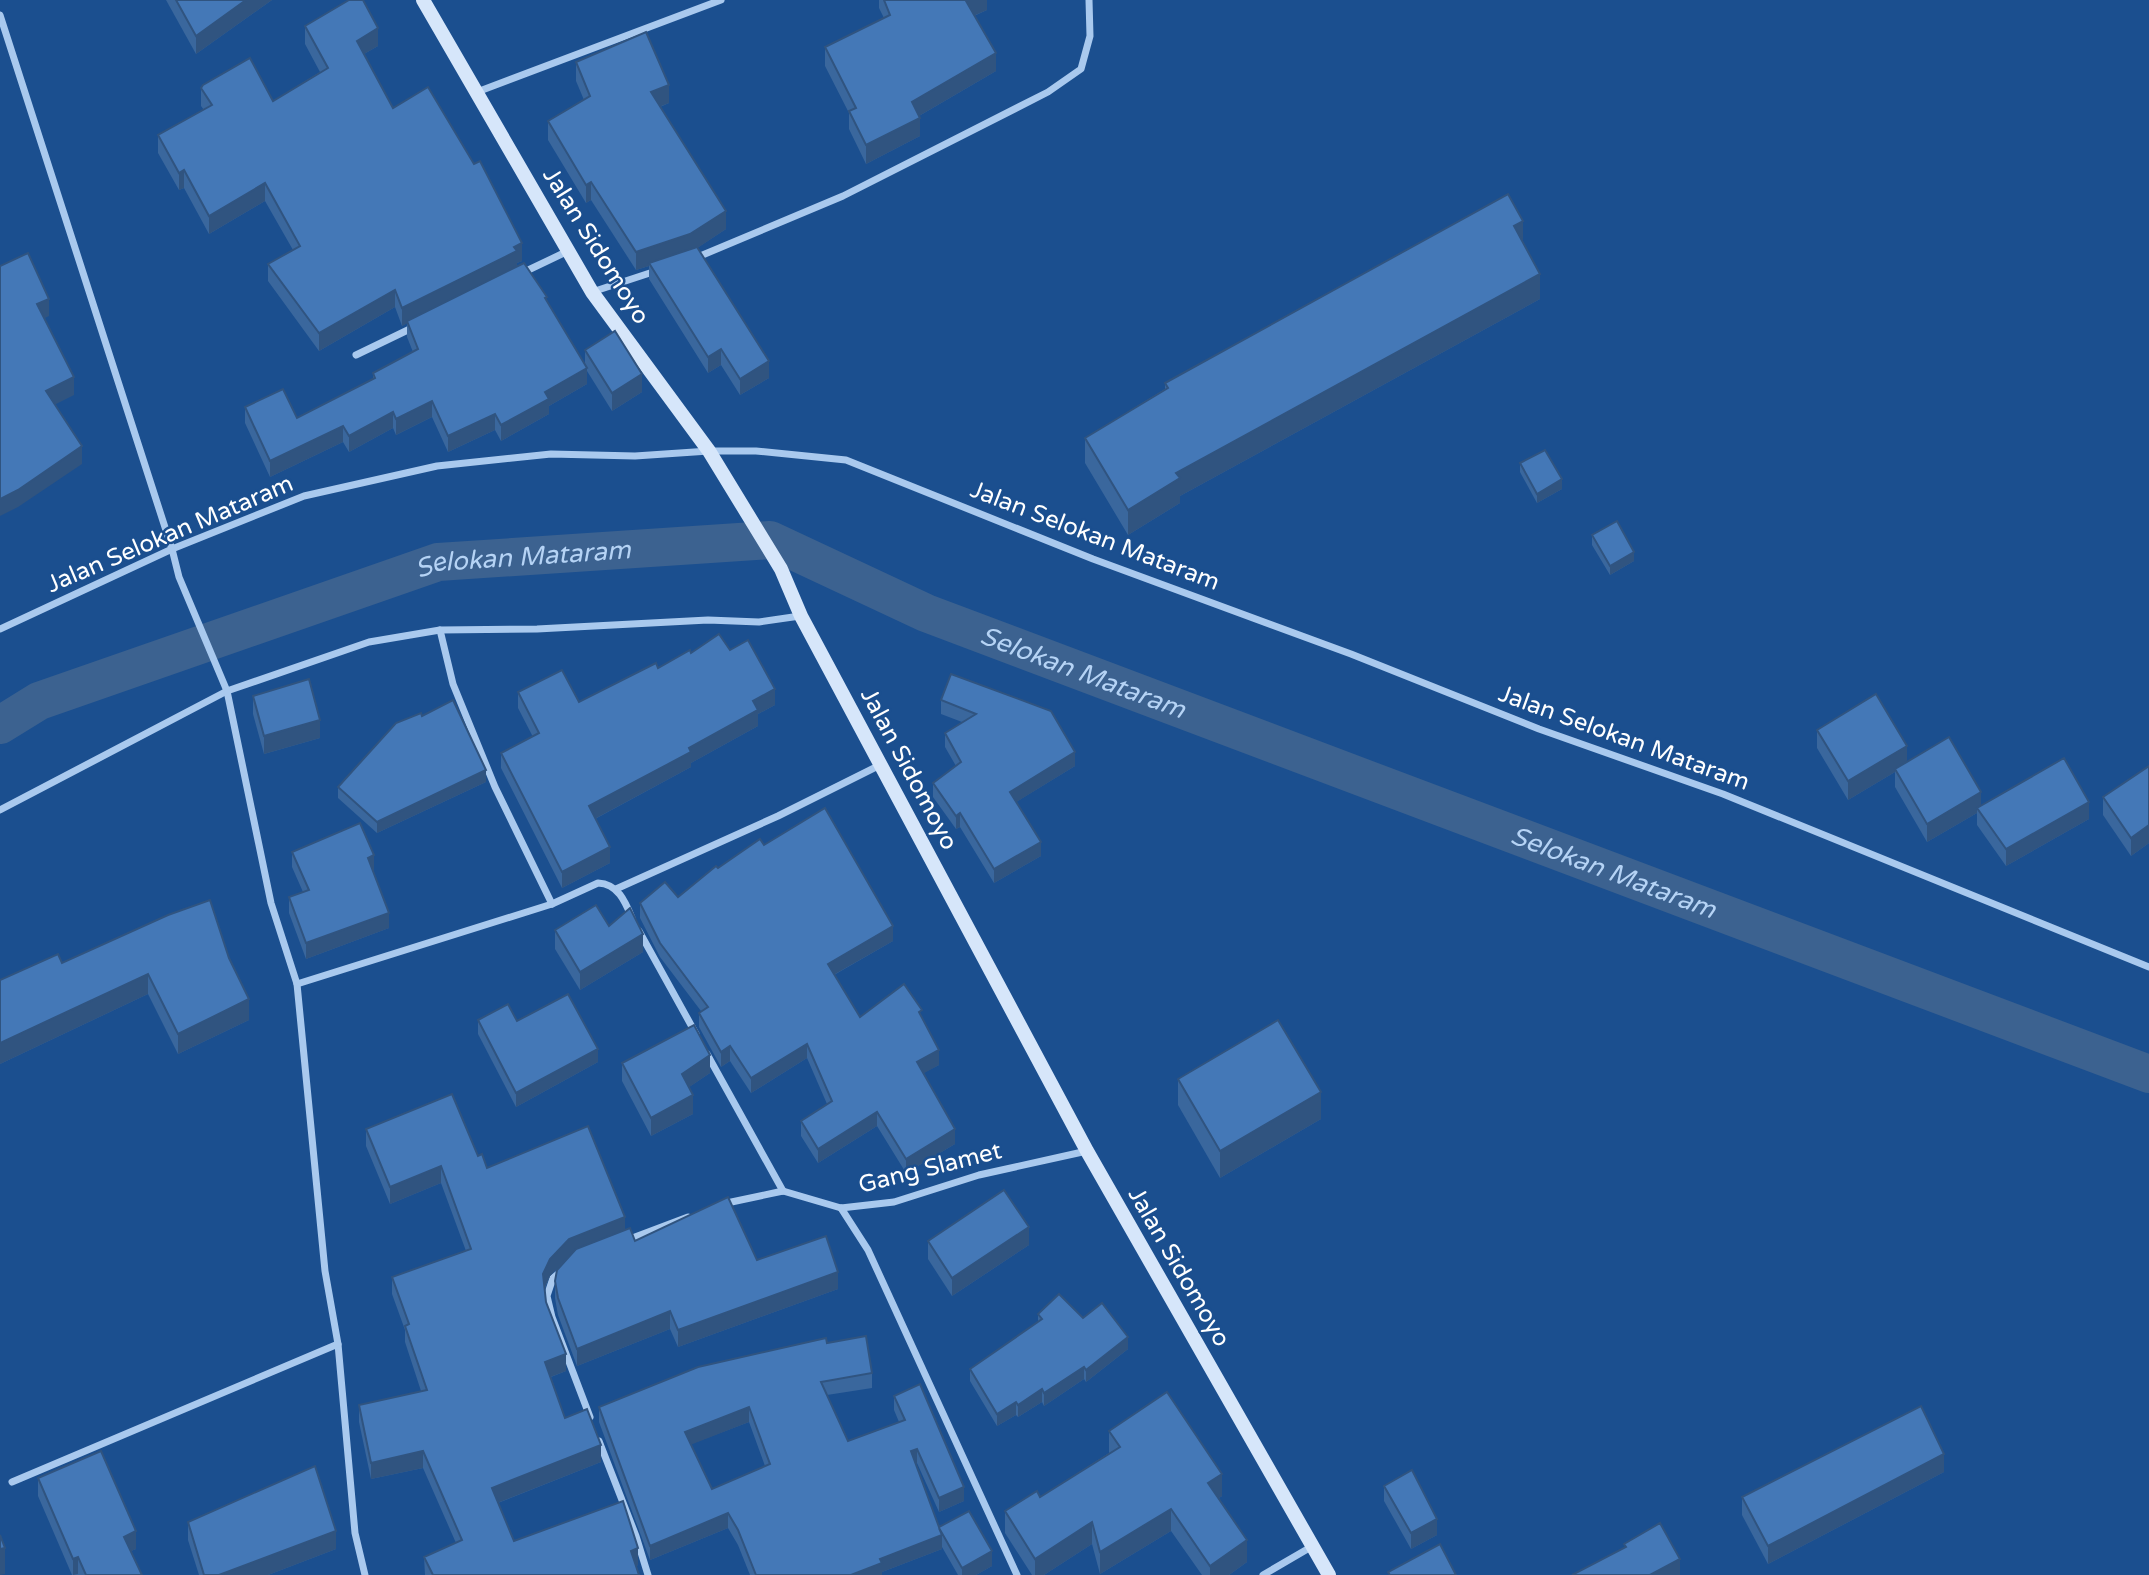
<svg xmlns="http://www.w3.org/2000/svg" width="2149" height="1575" font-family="'Varela Round',sans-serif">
<rect width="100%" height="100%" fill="#1b4f8f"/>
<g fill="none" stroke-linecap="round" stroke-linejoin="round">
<path stroke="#3c6290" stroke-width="38" id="s1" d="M0 725 39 701 438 562 770 540 926 613 2149 1074"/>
<g stroke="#a9c9ee" stroke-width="7">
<polyline points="0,15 172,549 179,577 227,691 271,903 297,984 325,1271 338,1344 355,1533 365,1575"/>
<polyline points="477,92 721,0"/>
<polyline points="693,259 843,196 1048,92 1081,69 1090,36 1089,0"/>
<polyline points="522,273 568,251"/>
<polyline points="592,292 659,270"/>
<polyline points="356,355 414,327"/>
<polyline points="0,629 172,549 304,496 437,466 551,454 635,456 709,451 756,451 846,460 1093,559 1351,654 1539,729 1723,794 2149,967"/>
<polyline points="440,630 453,684 495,787 552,904"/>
<polyline points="0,810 227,691 369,642 440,630 537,629 708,620 759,622 800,616"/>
<polyline points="616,889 778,816 880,765"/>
<polyline points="639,931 696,1034"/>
<path d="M297 984 552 904 598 883C618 884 625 901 632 918"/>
<polyline points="707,1054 783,1191"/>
<polyline points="722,1204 783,1191 841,1208 894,1202 979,1175 1087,1151"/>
<polyline points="841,1208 868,1250 1017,1575"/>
<polyline points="627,1240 688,1217"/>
<polyline points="563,1270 553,1278 547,1296 552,1317 590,1417"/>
<polyline points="599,1441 636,1536 648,1575"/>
<polyline points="12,1482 338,1344"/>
<polyline points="1263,1575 1311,1547"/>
</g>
<polyline stroke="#d6e6fa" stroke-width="14" points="423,0 592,292 709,451 781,569 801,616 1087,1151 1329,1575"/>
</g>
<g fill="#3a679d" fill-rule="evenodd">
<polygon points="166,0 272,0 196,54"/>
<polygon points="879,0 987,0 987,10 974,16 996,71 919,116 920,136 866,164 849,129 849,113 825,66 825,47 884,18 879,8"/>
<polygon points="305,26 378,46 364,54 393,108 522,261 517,263 517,267 547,302 585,366 585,350 642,392 612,411 587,371 587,384 549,406 549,414 501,441 495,430 448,452 432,417 396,435 393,428 349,452 343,442 270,477 245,423 245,407 297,418 373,379 373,373 413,352 407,337 407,323 402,326 395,307 319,351 268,281 268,264 293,250 265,201 209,234 184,188 179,190 158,153 158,135 204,110 201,106 201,88 273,101 320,72 305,44"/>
<polygon points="576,62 669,103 660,107 726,229 697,248 769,378 740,395 721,365 708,373 649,279 649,266 636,270 591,200 586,203 548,140 548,121 584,100 576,81"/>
<polygon points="1523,242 1540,299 1180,496 1180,503 1128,535 1085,463 1085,438 1165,389 1165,383"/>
<polygon points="1520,463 1562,489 1537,503 1520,472"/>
<polygon points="1592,535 1634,561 1610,575 1592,545"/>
<polygon points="730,650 775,705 758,714 758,726 691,763 691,767 595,819 610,863 562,888 501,768 501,753 533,737 518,708 518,692 579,702 691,653"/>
<polygon points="951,674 1075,766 1016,802 1041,856 994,883 960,827 956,829 933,797 933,783 956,766 945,747 945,733 962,722 941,714 941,700"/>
<polygon points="253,696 320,738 264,754 253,714"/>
<polygon points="422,716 486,782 377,833 338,798 338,787"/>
<polygon points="1817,730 1907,762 1981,805 2089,819 2006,866 1977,825 1977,813 1927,842 1895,787 1895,772 1848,800 1817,748"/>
<polygon points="2149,766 2149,843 2131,856 2103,815 2103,797"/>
<polygon points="764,845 893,941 834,975 860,1017 922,1017 939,1065 923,1073 955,1144 906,1173 877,1126 818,1163 801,1136 801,1121 827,1104 807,1058 751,1093 730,1061 721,1067 699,1027 699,1013 701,1011 660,957 640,918 640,903 678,897 718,868"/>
<polygon points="292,852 374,871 373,871 389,928 306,959 289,913 289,897 303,892 292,867"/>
<polygon points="168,915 249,1020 178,1054 148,994 0,1064 0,980 62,963"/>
<polygon points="609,926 643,952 580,990 555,949 555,930"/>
<polygon points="478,1020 517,1021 598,1062 516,1107 478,1034"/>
<polygon points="622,1063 710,1073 689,1087 693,1114 651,1136 622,1081"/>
<polygon points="1178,1079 1321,1119 1220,1178 1178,1105"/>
<polygon points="366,1129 478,1156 487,1168 625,1230 635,1241 757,1260 838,1289 678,1347 670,1329 577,1366 558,1315 555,1298 555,1281 570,1256 550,1276 545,1288 546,1302 566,1371 551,1377 565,1418 601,1462 498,1503 514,1541 638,1565 636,1566 639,1575 425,1575 424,1557 456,1543 423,1468 371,1479 359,1422 359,1405 421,1391 405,1342 405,1330 392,1294 392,1277 466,1251 441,1183 390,1204 366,1146"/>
<polygon points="928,1241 1029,1245 952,1296 928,1259"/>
<polygon points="1038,1314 1083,1318 1128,1349 1086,1382 1084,1379 1044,1406 1042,1402 1018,1417 1016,1415 997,1426 970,1381 970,1369 1038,1322"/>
<path d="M827 1343 872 1373V1388L827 1395 848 1441 899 1422 894 1410V1396L964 1501 939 1512 917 1463 915 1464 939 1527 992 1566 976 1575H958L942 1547V1549L882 1572V1575H750L738 1545 728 1528 650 1560 599 1422V1407ZM749 1422 765 1466 712 1489 691 1444Z"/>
<polygon points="1109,1431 1222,1496 1219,1498 1247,1562 1229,1575 1202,1575 1171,1531 1100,1574 1092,1544 1044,1575 1032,1575 1005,1533 1005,1511 1040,1497 1109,1453"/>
<polygon points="1944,1472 1768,1564 1742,1515 1742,1497"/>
<polygon points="38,1478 136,1549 131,1551 142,1575 72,1575 38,1496"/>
<polygon points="1384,1486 1437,1535 1411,1549 1384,1501"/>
<polygon points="188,1522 336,1549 268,1575 199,1575 188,1540"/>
</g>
<g fill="#305480">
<polygon points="246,0 272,0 196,54 196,36"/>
<polygon points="968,0 987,0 987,10 966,19 966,1"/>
<polygon points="378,28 378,46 357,58 357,41"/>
<polygon points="996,53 996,71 912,120 912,102"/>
<polygon points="669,85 669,103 651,110 651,92"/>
<polygon points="920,118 920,136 866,164 866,145"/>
<polygon points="184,170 184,188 179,190 179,173"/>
<polygon points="591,182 591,200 586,203 586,185"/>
<polygon points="265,183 265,201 209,234 209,216"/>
<polygon points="726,211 726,229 690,253 649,263 649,266 636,270 636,252"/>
<polygon points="1523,221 1523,245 1514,226"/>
<polygon points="522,243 522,261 517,263 517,269 402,326 402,308"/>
<polygon points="1540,274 1540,299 1180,496 1180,503 1128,535 1128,510 1176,473"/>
<polygon points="395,290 395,307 319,351 319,333"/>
<polygon points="49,299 49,316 37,322 37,304"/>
<polygon points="721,349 721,365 708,373 708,357"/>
<polygon points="769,361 769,378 740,395 740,379"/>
<polygon points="587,368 587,384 549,406 549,414 501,441 501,425 545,392"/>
<polygon points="642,374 642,392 612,411 612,393"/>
<polygon points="74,377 74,395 46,409 46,391"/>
<polygon points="432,401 432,417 396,435 396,419"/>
<polygon points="393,412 393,428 349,452 349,436"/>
<polygon points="495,414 495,430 448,452 448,436"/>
<polygon points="343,426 343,442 270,477 270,461"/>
<polygon points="82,446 82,464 18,507 0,516 0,499"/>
<polygon points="1562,479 1562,489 1537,503 1537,494"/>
<polygon points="1634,552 1634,561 1610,575 1610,566"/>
<polygon points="775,689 775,705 758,714 758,726 691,763 691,767 589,822 589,806 689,748 753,701"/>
<polygon points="320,720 320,738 264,754 264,736"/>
<polygon points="1907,746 1907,765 1895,769 1895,772 1848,800 1848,781"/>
<polygon points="1075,752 1075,766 1010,806 1010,792"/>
<polygon points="486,770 486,782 377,833 377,822"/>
<polygon points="1981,792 1981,810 1977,808 1977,813 1927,842 1927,824"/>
<polygon points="2089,802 2089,819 2006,866 2006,849"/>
<polygon points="960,813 960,827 956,829 956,816"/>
<polygon points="2149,825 2149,843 2131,856 2131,838"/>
<polygon points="1041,842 1041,856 994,883 994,869"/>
<polygon points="610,847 610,863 562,888 562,872"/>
<polygon points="374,855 374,871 368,873 368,858"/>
<polygon points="389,913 389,928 306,959 306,943"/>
<polygon points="893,926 893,941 828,978 828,964"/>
<polygon points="643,934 643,952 580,990 580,972"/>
<polygon points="148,974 148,994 0,1064 0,1043"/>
<polygon points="249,999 249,1020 178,1054 178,1034"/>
<polygon points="807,1044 807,1058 751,1093 751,1078"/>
<polygon points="730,1046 730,1061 721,1067 721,1052"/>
<polygon points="598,1049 598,1062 516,1107 516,1093"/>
<polygon points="939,1050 939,1065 917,1077 917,1062"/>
<polygon points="710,1055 710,1073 682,1092 682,1074"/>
<polygon points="1321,1092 1321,1119 1220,1178 1220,1151"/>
<polygon points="693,1095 693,1114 651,1136 651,1118"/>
<polygon points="877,1112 877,1126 818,1163 818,1149"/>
<polygon points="955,1129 955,1144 906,1173 906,1159"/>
<polygon points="441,1166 441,1183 390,1204 390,1187"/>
<polygon points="625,1217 625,1234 569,1256 550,1276 543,1291 543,1274 550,1259 569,1239"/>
<polygon points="1029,1227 1029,1245 952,1296 952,1278"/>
<polygon points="838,1272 838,1289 678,1347 678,1330"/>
<polygon points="670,1311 670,1329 577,1366 577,1349"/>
<polygon points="1128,1337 1128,1349 1086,1382 1086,1370"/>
<polygon points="566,1354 566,1371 545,1379 545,1362"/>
<polygon points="1084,1367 1084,1379 1044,1406 1044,1393"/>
<polygon points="1042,1389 1042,1402 1018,1417 1018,1405"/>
<polygon points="1016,1402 1016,1415 997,1426 997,1414"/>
<polygon points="749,1407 749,1422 685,1447 685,1432"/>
<polygon points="601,1445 601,1462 492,1505 492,1488"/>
<polygon points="917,1449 917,1463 911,1466 911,1451"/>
<polygon points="423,1451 423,1468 371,1479 371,1463"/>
<polygon points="1944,1454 1944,1472 1768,1564 1768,1546"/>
<polygon points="1222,1474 1222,1496 1208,1505 1208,1483"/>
<polygon points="964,1487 964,1501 939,1512 939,1498"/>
<polygon points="1171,1509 1171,1531 1100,1574 1100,1552"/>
<polygon points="728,1513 728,1528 650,1560 650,1546"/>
<polygon points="1437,1519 1437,1535 1411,1549 1411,1533"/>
<polygon points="1092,1522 1092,1544 1044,1575 1035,1575 1035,1559"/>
<polygon points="136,1531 136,1549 124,1554 124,1537"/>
<polygon points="336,1531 336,1549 268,1575 219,1575"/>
<polygon points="942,1535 942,1549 882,1572 882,1575 851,1575 880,1559"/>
<polygon points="1247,1540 1247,1562 1229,1575 1210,1575 1210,1566"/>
<polygon points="5,1548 5,1574 0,1575 0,1549"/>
<polygon points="638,1548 638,1565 631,1568 631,1551"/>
<polygon points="992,1551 992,1566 976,1575 962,1575 962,1568"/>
<polygon points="78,1557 78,1574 73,1575 73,1559"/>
<polygon points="1680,1559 1680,1575 1650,1575"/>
</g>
<g fill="#4478b7" stroke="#305480" stroke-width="2" fill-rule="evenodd">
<polygon points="176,0 246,0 196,36"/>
<polygon points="349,0 363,0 378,28 357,41 393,108 428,87 474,164 480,161 522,243 514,247 517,251 402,308 395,290 319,333 268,264 300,246 265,183 209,216 184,170 179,173 158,135 212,105 201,88 203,85 250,58 273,101 328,68 305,26"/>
<polygon points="884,0 968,0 966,1 996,53 912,102 920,118 866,145 849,111 856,108 825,47 890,15"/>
<polygon points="646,32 669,85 651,92 726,211 690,234 636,252 591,182 586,185 548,121 590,96 576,62"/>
<polygon points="1508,194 1523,221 1514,226 1540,274 1176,473 1180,478 1128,510 1085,438 1168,388 1165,383"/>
<polygon points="697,247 769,361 740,379 721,349 708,357 649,263"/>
<polygon points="28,253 49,299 37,304 74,377 46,391 82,446 18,490 0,499 0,266"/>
<polygon points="524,263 547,297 545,298 587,368 545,392 549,399 501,425 495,414 448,436 432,401 396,419 393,412 349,436 343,426 270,461 245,407 283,389 297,418 375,378 373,373 418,349 407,321"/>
<polygon points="615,331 642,374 612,393 585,350"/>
<polygon points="1545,450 1562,479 1537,494 1520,463"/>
<polygon points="1617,521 1634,552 1610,566 1592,535"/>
<polygon points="719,634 730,650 748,640 775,689 753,701 758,710 689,748 691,752 589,806 610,847 562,872 501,753 539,733 518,692 562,670 579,702 656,663 658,668 690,650 691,653"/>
<polygon points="951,674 1051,711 1075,752 1010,792 1041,842 994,869 960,813 956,816 933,783 961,762 945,733 976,714 941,700"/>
<polygon points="309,679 320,720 264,736 253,696"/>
<polygon points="1876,694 1907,746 1848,781 1817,730"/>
<polygon points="453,700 486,770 377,822 338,787 396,723 421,713 422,716"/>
<polygon points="1949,737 1981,792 1927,824 1895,769"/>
<polygon points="2064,758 2089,802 2006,849 1977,808"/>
<polygon points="2149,766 2149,825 2131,838 2103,797"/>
<polygon points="825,808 893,926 828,964 860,1017 904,984 922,1010 919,1012 939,1050 917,1062 955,1129 906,1159 877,1112 818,1149 801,1121 832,1101 807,1044 751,1078 730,1046 721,1052 699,1013 708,1007 660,943 640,903 665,882 678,897 716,866 718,868 760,839 764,845"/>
<polygon points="360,823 374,855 368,858 389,913 306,943 289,897 309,890 292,852"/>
<polygon points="210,900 229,958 249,999 178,1034 148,974 0,1043 0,980 58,954 62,963 168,915"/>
<polygon points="596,905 609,926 630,908 643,934 580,972 555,930"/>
<polygon points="568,994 598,1049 516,1093 478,1020 508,1004 517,1021"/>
<polygon points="1278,1020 1321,1092 1220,1151 1178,1079"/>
<polygon points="694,1025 710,1055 682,1074 693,1095 651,1118 622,1063"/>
<polygon points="452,1094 478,1156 482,1154 487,1168 588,1126 625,1217 569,1239 550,1259 543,1274 546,1302 566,1354 545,1362 565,1418 587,1409 601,1445 492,1488 514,1541 623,1501 638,1548 631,1551 639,1575 433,1575 424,1557 462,1540 423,1451 371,1463 359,1405 427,1390 405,1326 409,1324 392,1277 471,1249 441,1166 390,1187 366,1129"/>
<polygon points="1004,1190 1029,1227 952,1278 928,1241"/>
<polygon points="728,1197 757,1260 826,1236 838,1272 678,1330 670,1311 577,1349 558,1298 555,1281 557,1270 576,1249 630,1228 635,1241"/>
<polygon points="1059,1294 1083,1318 1102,1303 1128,1337 1086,1370 1084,1367 1044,1393 1042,1389 1018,1405 1016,1402 997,1414 970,1369 1042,1319 1038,1314"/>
<path d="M866 1336 872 1373 821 1382 848 1441 905 1420 894 1396 920 1384 964 1487 939 1498 917 1449 911 1451 939 1527 969 1511 992 1551 962 1568 939 1528 942 1535 880 1559 882 1563 851 1575H756L738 1530 728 1513 650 1546 599 1407 698 1367 826 1338 827 1343ZM749 1407 770 1464 712 1489 685 1432Z"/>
<polygon points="1167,1392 1222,1474 1208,1483 1247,1540 1210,1566 1171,1509 1100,1552 1092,1522 1035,1559 1005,1511 1037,1491 1040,1497 1120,1447 1109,1431"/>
<polygon points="1921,1406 1944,1454 1768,1546 1742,1497"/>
<polygon points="101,1451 136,1531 124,1537 142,1575 86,1575 78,1557 73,1559 38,1478"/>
<polygon points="315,1466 336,1531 219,1575 204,1575 188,1522"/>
<polygon points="1412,1470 1437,1519 1411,1533 1384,1486"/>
<polygon points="1660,1523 1680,1559 1650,1575 1572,1575 1626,1547 1624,1544"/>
<polygon points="0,1535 5,1548 0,1549"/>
<polygon points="1440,1544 1456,1575 1390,1575 1388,1572"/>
</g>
<g text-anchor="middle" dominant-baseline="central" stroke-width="5" stroke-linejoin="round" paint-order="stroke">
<g font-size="24" fill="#fff" stroke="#1b4f8f">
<text transform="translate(596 246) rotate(58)">Jalan Sidomoyo</text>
<text transform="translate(170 534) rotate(-23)">Jalan Selokan Mataram</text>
<text transform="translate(1095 536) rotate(21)">Jalan Selokan Mataram</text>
<text transform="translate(1624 738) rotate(20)">Jalan Selokan Mataram</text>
<text transform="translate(909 769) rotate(62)">Jalan Sidomoyo</text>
<text transform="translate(930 1168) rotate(-14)">Gang Slamet</text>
<text transform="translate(1179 1267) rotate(60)">Jalan Sidomoyo</text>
</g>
<g font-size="26" font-style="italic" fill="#b5d3f5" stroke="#1b4f8f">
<text stroke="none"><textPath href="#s1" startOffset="553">Selokan Mataram</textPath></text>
<text stroke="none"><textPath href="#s1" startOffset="1141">Selokan Mataram</textPath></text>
<text stroke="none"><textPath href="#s1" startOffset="1708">Selokan Mataram</textPath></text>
</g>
</g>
</svg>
